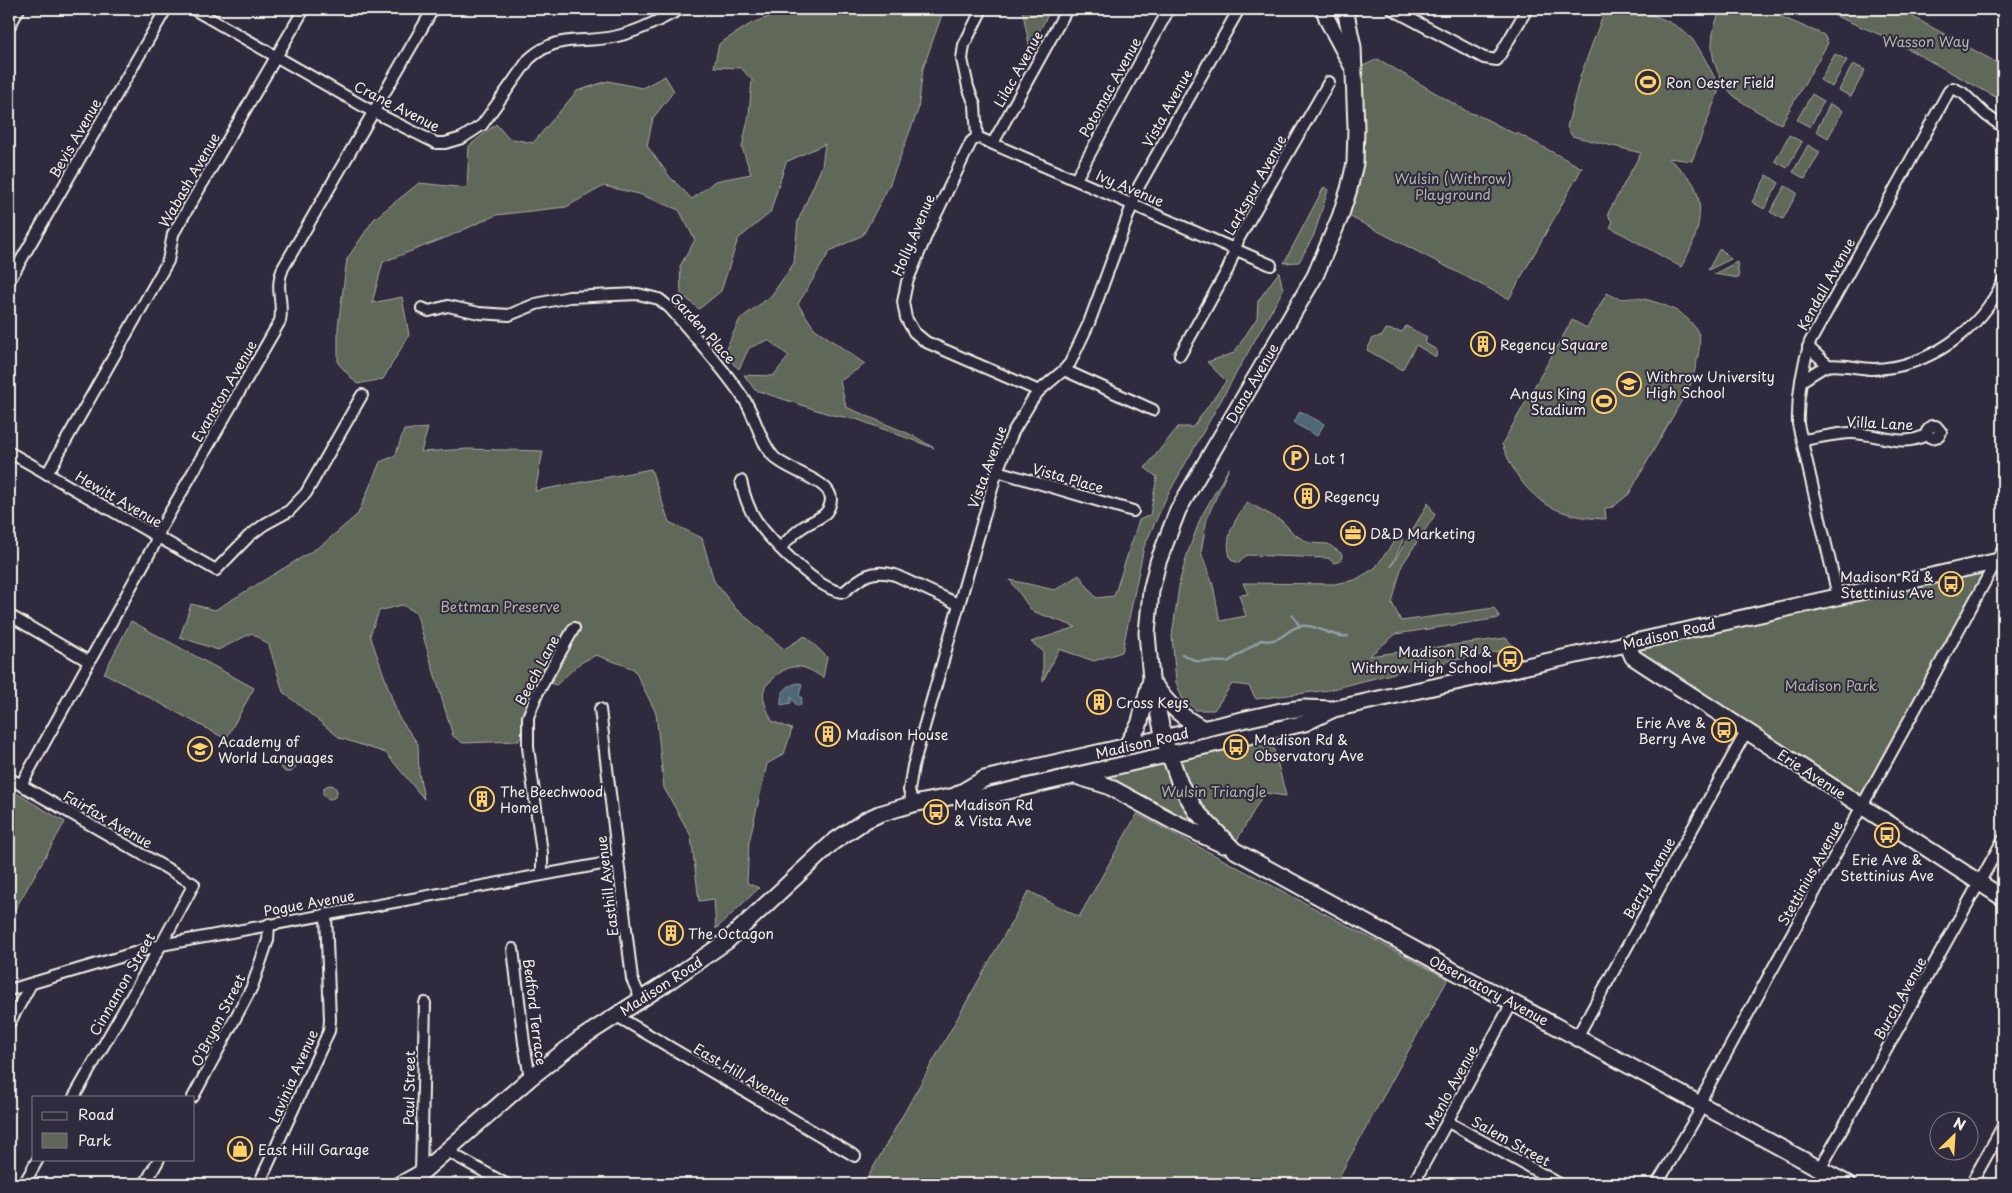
<svg xmlns="http://www.w3.org/2000/svg" width="2012" height="1193" font-family="'Playpen Sans',sans-serif">
<rect width="100%" height="100%" fill="#2f2a3d"/>
<filter id="ink" filterUnits="userSpaceOnUse"><feTurbulence type="fractalNoise" baseFrequency=".02" numOctaves="2"/><feDisplacementMap in="SourceGraphic" scale="10" xChannelSelector="R" yChannelSelector="G"/><feConvolveMatrix kernelMatrix="1 2 1 2 8 2 1 2 1" color-interpolation-filters="sRGB"/></filter>
<g filter="url(#ink)">
<g fill="#60675a" stroke="#aaaca1">
<polygon points="791,9 944,9 923,68 918,110 889,186 863,235 830,251 798,304 814,328 865,364 840,381 846,407 914,436 934,448 856,419 832,415 755,390 744,375 773,376 789,356 768,340 749,348 739,369 723,355 740,319 771,296 794,263 798,221 822,166 825,144 786,162 770,213 738,239 721,291 699,309 681,294 680,266 695,240 679,210 639,194 604,186 566,207 496,215 450,236 383,262 372,303 402,297 409,335 383,379 357,384 338,363 338,327 347,259 374,219 419,183 467,188 469,146 496,124 508,138 533,143 577,91 608,81 642,88 665,76 674,91 653,118 647,146 670,177 692,199 715,181 751,174 742,147 749,115 752,80 741,68 714,67 719,44 752,23"/>
<polygon points="1022,9 1051,9 1030,49"/>
<path d="M1721 9H1763L1824 35 1828 43 1781 124C1765 116 1748 107 1734 96 1730 93 1727 87 1724 83 1708 58 1709 35 1721 9Z"/>
<polygon points="1819,9 1897,9 1902,11 2003,66 2003,101 1888,38"/>
<path d="M1624 10C1650 12 1673 20 1692 39 1701 49 1712 74 1720 87L1692 161 1668 158C1676 165 1691 177 1695 187 1706 213 1695 244 1681 267L1610 227 1613 222 1610 219 1608 213 1641 153 1572 136 1567 127 1580 77 1604 12Z"/>
<polygon points="1835,54 1847,60 1832,87 1820,80"/>
<polygon points="1378,59 1468,112 1482,117 1515,134 1517,133 1582,168 1509,299 1341,212 1349,189 1354,70"/>
<polygon points="1853,64 1865,70 1851,97 1839,90"/>
<polygon points="1812,94 1824,101 1810,127 1797,120"/>
<polygon points="1830,104 1843,111 1828,138 1816,131"/>
<polygon points="1789,135 1802,142 1787,168 1775,161"/>
<polygon points="1808,145 1820,152 1805,179 1793,172"/>
<polygon points="1767,175 1779,183 1764,209 1752,202"/>
<polygon points="1785,186 1797,193 1783,219 1770,212"/>
<polygon points="1324,187 1328,190 1314,235 1299,262 1284,263"/>
<polygon points="1720,248 1731,259 1708,270"/>
<polygon points="1737,262 1739,278 1714,274"/>
<polygon points="1279,272 1283,290 1166,498 1144,547 1122,652 1094,661 1059,649 1043,681 1043,651 1031,642 1076,627 1032,611 1010,580 1055,590 1079,575 1096,598 1114,596 1139,520 1150,515 1157,477 1145,468 1178,427 1193,427 1226,381 1207,362 1234,353 1257,318 1258,301"/>
<path d="M1607 293C1626 304 1626 295 1644 299 1665 304 1691 314 1699 335 1702 345 1694 374 1691 384L1629 494 1613 507 1605 508 1606 519C1551 518 1521 495 1502 444L1572 320 1587 328Z"/>
<polygon points="1406,326 1427,337 1425,343 1437,350 1436,357 1416,345 1402,370 1367,350 1373,338 1382,336 1386,329 1402,332"/>
<path d="M428 428 421 452 468 449 543 451 535 491 651 469 669 522 702 538 714 581 736 609 784 649 805 636 827 657 823 678C805 665 791 661 774 678 771 681 767 684 765 687 760 698 768 711 772 721L792 729 784 754 767 764 749 842 747 883 759 888 716 929 714 899 699 901 691 836 664 788 656 713 634 669 596 655 580 663 556 685 550 683 532 717 534 737H532L549 861 537 863 522 738H519V741L463 743 453 736 416 612 402 605 379 611 370 635 398 716 418 744 419 773 424 799 386 753 340 738 283 692 269 645 252 633 218 650 180 637 191 604 215 610 322 545 358 514 380 462 395 456 404 430Z"/>
<polygon points="1229,468 1207,518 1201,552 1213,585 1220,621 1246,616 1239,595 1248,594 1243,583 1334,584 1355,580 1375,568 1399,535 1403,540 1391,567 1428,503 1435,515 1402,565 1392,603 1401,621 1494,608 1500,618 1396,634 1369,656 1506,638 1515,648 1406,670 1329,690 1256,699 1249,686 1232,684 1214,710 1196,710 1182,698 1176,682 1172,636 1180,580 1188,552 1201,517"/>
<path d="M1247 502 1282 521 1294 534 1309 543 1328 544 1342 554 1341 561 1334 563 1328 558 1247 555 1239 563 1231 560C1223 537 1234 522 1247 502Z"/>
<polygon points="1996,561 1862,807 1627,644"/>
<polygon points="131,621 254,688 226,739 104,673"/>
<polygon points="1269,730 1286,796 1264,793 1237,840 1234,850 1075,776"/>
<polygon points="279,758 289,760 296,767 291,772 285,772 276,762"/>
<circle cx="330" cy="792" r="7"/>
<polygon points="9,789 65,822 9,920"/>
<polygon points="1137,814 1448,979 1335,1184 864,1184 1029,891 1079,917"/>
</g>
<g fill="#4e6776" stroke="#909ea4">
<polygon points="1300,411 1324,424 1317,436 1294,423"/>
<path d="M799 683 802 684 799 696 802 698 801 704 797 706 791 697V703L781 705C780 692 786 685 799 683Z"/>
</g>
<g fill="none" stroke-linecap="round" stroke-linejoin="round">
<g stroke="#909ea4" stroke-width="2.5">
<polyline points="1292,615 1300,626"/>
<path d="M1182 654 1196 661 1228 662 1261 640C1283 644 1286 628 1301 626 1318 624 1331 638 1348 636"/>
</g>
<defs>
<g id="street">
<path d="M193 9 368 109 436 143H445L462 138 482 125 529 59C558 33 579 44 613 37 638 32 659 20 681 9"/>
<polyline points="1392,9 1484,58 1497,60 1527,9"/>
<polyline points="9,27 19,9"/>
<polyline points="977,137 971,142 929,229 907,282 903,302 906,318 914,332 926,342 1039,391"/>
<polyline points="977,137 1271,265"/>
<polyline points="977,137 975,105 968,87 962,59 964,45 982,9"/>
<polyline points="993,143 1067,9"/>
<polyline points="1076,179 1169,9"/>
<polyline points="9,281 166,9"/>
<path d="M422 308 429 311 448 306 479 313 509 315 536 304 569 297 638 294 659 299 670 308C695 337 722 366 744 399 756 417 759 440 773 456 786 471 832 480 831 500 829 516 818 518 806 525 797 530 788 540 780 548"/>
<polyline points="1808,347 1828,365"/>
<polyline points="1180,355 1228,269 1239,238 1329,82"/>
<polyline points="1064,370 1153,410"/>
<path d="M1801 381C1809 377 1818 369 1827 366 1838 363 1861 369 1873 369 1928 368 1981 330 2003 281"/>
<path d="M1802 440C1818 438 1833 434 1849 433 1877 432 1899 449 1926 435L1932 438 1939 436 1941 432 1936 426H1931L1927 431 1926 435"/>
<polyline points="9,452 216,570 249,536 265,524 289,511 306,493 362,395"/>
<polyline points="997,471 1133,511"/>
<polyline points="47,474 168,261 173,234 304,9"/>
<path d="M741 481C744 495 748 508 756 520 770 540 820 593 844 592 861 577 872 568 895 575L958 604"/>
<path d="M1838 596 1798 424C1797 396 1802 369 1810 342L1949 91 1953 88 1963 93 1986 115 2003 127"/>
<polyline points="9,615 88,661"/>
<polyline points="600,709 632,979 641,999"/>
<polyline points="9,778 194,884 161,945 74,1097"/>
<path d="M21 785 154 545 161 528 280 321C284 301 274 289 283 268L433 9"/>
<polyline points="913,804 909,790 913,766 997,471 1013,432 1032,400 1039,391 1064,370 1070,363 1089,323 1139,186 1239,9"/>
<polyline points="542,874 542,853 528,747 528,717 538,692 574,628"/>
<polyline points="513,949 524,1043 530,1078"/>
<polyline points="9,990 161,945 618,861"/>
<polyline points="615,1015 855,1156"/>
<polyline points="9,1024 31,984"/>
<polyline points="1577,1037 1746,732"/>
<polyline points="193,1097 252,987 268,940 269,924"/>
<polyline points="1448,1122 1560,1184"/>
<polyline points="447,1151 506,1184"/>
<polyline points="1820,1169 2003,840"/>
<polyline points="421,1173 425,1003"/>
<polyline points="24,1184 38,1159"/>
<polyline points="145,1184 159,1159"/>
<polyline points="259,1184 329,1031 330,1020 326,914"/>
<polyline points="1413,1184 1512,1003"/>
<polyline points="1657,1184 1698,1114 1704,1094 2003,549"/>
<polyline points="1971,1184 2003,1126"/>
</g>
<g id="secondary">
<polyline points="1324,9 1328,21 1352,66"/>
<polyline points="1345,9 1353,47 1356,128 1355,163 1349,189 1340,217 1315,276 1178,510 1158,562 1151,591 1147,633 1151,679 1164,739 1180,784 1196,811 1234,850 1452,970 1848,1184"/>
<polyline points="1627,644 1633,657 1642,663 2003,898"/>
<path d="M1156 687C1169 706 1183 718 1204 729"/>
<polyline points="1125,748 1139,725 1150,683"/>
<polyline points="1079,777 1108,786 1174,822 1223,845"/>
<polyline points="955,796 984,779 1281,711 1304,708 1332,709"/>
<polyline points="401,1184 421,1173 530,1078 580,1039 665,984 727,941 833,842 866,820 879,814 913,804 955,796 982,797 1305,723 1334,709 2003,560"/>
</g>
</defs>
<use href="#street" stroke="#f4f1e8" stroke-width="14"/>
<use href="#secondary" stroke="#f4f1e8" stroke-width="19"/>
<use href="#street" stroke="#2f2a3d" stroke-width="10"/>
<use href="#secondary" stroke="#2f2a3d" stroke-width="15"/>
</g>
</g>
<defs>
<symbol id="stadium-ring" viewBox="-11 -11 22 22"><circle r="9.5" fill="#2f2a3d" stroke="#ffd166" stroke-width="1.5"/><path d="M0-5a6.5 5 0 1 0 0 10a6.5 5 0 1 0 0-10ZM-3.5-1.8h7v3.6h-7Z" fill="#ffd166"/></symbol>
<symbol id="building-ring" viewBox="-11 -11 22 22"><circle r="9.5" fill="#2f2a3d" stroke="#ffd166" stroke-width="1.5"/><path d="M-4-6H4V6H1V3H-1V6H-4ZM-2.5-4.3h1.7v1.8h-1.7ZM.8-4.3h1.7v1.8H.8ZM-2.5-1h1.7V.8h-1.7ZM.8-1h1.7V.8H.8Z" fill="#ffd166"/></symbol>
<symbol id="school-ring" viewBox="-11 -11 22 22"><circle r="9.5" fill="#2f2a3d" stroke="#ffd166" stroke-width="1.5"/><path d="M0-5L7-2L0 1L-7-2ZM-4 1L0 2.5L4 1V4Q0 6-4 4Z" fill="#ffd166"/></symbol>
<symbol id="parking-ring" viewBox="-11 -11 22 22"><circle r="9.5" fill="#2f2a3d" stroke="#ffd166" stroke-width="1.5"/><path d="M-3.5-5.5H1a3.5 3.5 0 0 1 0 7H-1V5.5H-3.5ZM-1-3.4V-.6H.8a1.4 1.4 0 0 0 0-2.8Z" fill="#ffd166"/></symbol>
<symbol id="office-ring" viewBox="-11 -11 22 22"><circle r="9.5" fill="#2f2a3d" stroke="#ffd166" stroke-width="1.5"/><path d="M-6-3h4V-5.5h4V-3h4V5H-6ZM-1-4.5V-3h2v-1.5ZM-6 0V1H6V0Z" fill="#ffd166"/></symbol>
<symbol id="bus-ring" viewBox="-11 -11 22 22"><circle r="9.5" fill="#2f2a3d" stroke="#ffd166" stroke-width="1.5"/><path d="M-5-6H5V4H4V6H2V4H-2V6H-4V4H-5ZM-3.5-4V0h7V-4ZM-3.5 1.2v1.5H-2V1.2ZM2 1.2v1.5H3.5V1.2Z" fill="#ffd166"/></symbol>
<symbol id="shop-ring" viewBox="-11 -11 22 22"><circle r="9.5" fill="#2f2a3d" stroke="#ffd166" stroke-width="1.5"/><path d="M-5-2.5h2.3a2.7 3.5 0 0 1 5.4 0H5L5.5 6h-11ZM-1.5-2.5h3a1.5 2.3 0 0 0-3 0Z" fill="#ffd166"/></symbol>
</defs>
<g fill-rule="evenodd">
<use href="#stadium-ring" x="1634" y="68" width="28" height="28"/>
<use href="#building-ring" x="1469" y="330" width="28" height="28"/>
<use href="#school-ring" x="1615" y="370" width="28" height="28"/>
<use href="#stadium-ring" x="1590" y="387" width="28" height="28"/>
<use href="#parking-ring" x="1282" y="444" width="28" height="28"/>
<use href="#building-ring" x="1293" y="482" width="28" height="28"/>
<use href="#office-ring" x="1339" y="519" width="28" height="28"/>
<use href="#bus-ring" x="1937" y="570" width="28" height="28"/>
<use href="#bus-ring" x="1496" y="645" width="28" height="28"/>
<use href="#building-ring" x="1085" y="688" width="28" height="28"/>
<use href="#bus-ring" x="1710" y="716" width="28" height="28"/>
<use href="#building-ring" x="814" y="720" width="28" height="28"/>
<use href="#bus-ring" x="1222" y="733" width="28" height="28"/>
<use href="#school-ring" x="186" y="735" width="28" height="28"/>
<use href="#building-ring" x="468" y="785" width="28" height="28"/>
<use href="#bus-ring" x="922" y="798" width="28" height="28"/>
<use href="#bus-ring" x="1873" y="821" width="28" height="28"/>
<use href="#building-ring" x="657" y="919" width="28" height="28"/>
<use href="#shop-ring" x="226" y="1135" width="28" height="28"/>
</g>
<g text-anchor="middle" dominant-baseline="central" stroke-width="4" stroke-linejoin="round" paint-order="stroke">
<g font-size="14" fill="#b1b3a8" stroke="#2f2a3d">
<text x="1926" y="41">Wasson Way</text>
<text x="1453" y="178">Wulsin (Withrow)<tspan x="1453" dy="16">Playground</tspan></text>
<text x="500" y="606">Bettman Preserve</text>
<text x="1831" y="685">Madison Park</text>
<text x="1214" y="791">Wulsin Triangle</text>
</g>
<g font-size="14" fill="#f4f1e8" stroke="#2f2a3d">
<text transform="translate(1018 69) rotate(-61)">Lilac Avenue</text>
<text transform="translate(1110 87) rotate(-61)">Potomac Avenue</text>
<text transform="translate(397 106) rotate(27)">Crane Avenue</text>
<text transform="translate(1167 108) rotate(-61)">Vista Avenue</text>
<text transform="translate(75 138) rotate(-60)">Bevis Avenue</text>
<text transform="translate(189 180) rotate(-60)">Wabash Avenue</text>
<text transform="translate(1255 185) rotate(-61)">Larkspur Avenue</text>
<text transform="translate(1130 188) rotate(23)">Ivy Avenue</text>
<text transform="translate(913 235) rotate(-67)">Holly Avenue</text>
<text transform="translate(1826 284) rotate(-61)">Kendall Avenue</text>
<text transform="translate(703 328) rotate(48)">Garden Place</text>
<text transform="translate(1252 383) rotate(-60)">Dana Avenue</text>
<text transform="translate(224 391) rotate(-60)">Evanston Avenue</text>
<text transform="translate(1880 423) rotate(3)">Villa Lane</text>
<text transform="translate(987 467) rotate(-70)">Vista Avenue</text>
<text transform="translate(1068 478) rotate(16)">Vista Place</text>
<text transform="translate(119 499) rotate(30)">Hewitt Avenue</text>
<text transform="translate(1669 634) rotate(-13)">Madison Road</text>
<text transform="translate(537 670) rotate(-62)">Beech Lane</text>
<text transform="translate(1142 743) rotate(-13)">Madison Road</text>
<text transform="translate(1812 774) rotate(33)">Erie Avenue</text>
<text transform="translate(108 819) rotate(30)">Fairfax Avenue</text>
<text transform="translate(1810 873) rotate(-61)">Stettinius Avenue</text>
<text transform="translate(1649 878) rotate(-61)">Berry Avenue</text>
<text transform="translate(607 886) rotate(-97)">Easthill Avenue</text>
<text transform="translate(309 903) rotate(-10)">Pogue Avenue</text>
<text transform="translate(122 984) rotate(-60)">Cinnamon Street</text>
<text transform="translate(661 986) rotate(-33)">Madison Road</text>
<text transform="translate(1489 990) rotate(28)">Observatory Avenue</text>
<text transform="translate(1900 998) rotate(-61)">Burch Avenue</text>
<text transform="translate(535 1012) rotate(83)">Bedford Terrace</text>
<text transform="translate(218 1020) rotate(-63)">O’Bryon Street</text>
<text transform="translate(742 1074) rotate(30)">East Hill Avenue</text>
<text transform="translate(293 1076) rotate(-66)">Lavinia Avenue</text>
<text transform="translate(1451 1087) rotate(-61)">Menlo Avenue</text>
<text transform="translate(409 1088) rotate(-89)">Paul Street</text>
<text transform="translate(1511 1141) rotate(29)">Salem Street</text>
</g>
<g font-size="14" fill="#f4f1e8" stroke="#2f2a3d" text-anchor="start">
<text x="1666" y="82">Ron Oester Field</text>
<text x="1500" y="344">Regency Square</text>
<text x="1646" y="376">Withrow University<tspan x="1646" dy="16">High School</tspan></text>
<text x="1586" y="393" text-anchor="end">Angus King<tspan x="1586" dy="16">Stadium</tspan></text>
<text x="1314" y="458">Lot 1</text>
<text x="1324" y="496">Regency</text>
<text x="1370" y="533">D&amp;D Marketing</text>
<text x="1934" y="576" text-anchor="end">Madison Rd &amp;<tspan x="1934" dy="16">Stettinius Ave</tspan></text>
<text x="1492" y="651" text-anchor="end">Madison Rd &amp;<tspan x="1492" dy="16">Withrow High School</tspan></text>
<text x="1116" y="702">Cross Keys</text>
<text x="1706" y="722" text-anchor="end">Erie Ave &amp;<tspan x="1706" dy="16">Berry Ave</tspan></text>
<text x="846" y="734">Madison House</text>
<text x="1254" y="739">Madison Rd &amp;<tspan x="1254" dy="16">Observatory Ave</tspan></text>
<text x="218" y="741">Academy of<tspan x="218" dy="16">World Languages</tspan></text>
<text x="500" y="791">The Beechwood<tspan x="500" dy="16">Home</tspan></text>
<text x="954" y="804">Madison Rd<tspan x="954" dy="16">&amp; Vista Ave</tspan></text>
<text x="1887" y="859" text-anchor="middle">Erie Ave &amp;<tspan x="1887" dy="16">Stettinius Ave</tspan></text>
<text x="688" y="933">The Octagon</text>
<text x="258" y="1149">East Hill Garage</text>
</g>
</g>
<rect width="2012" height="1193" fill="none" stroke="#2f2a3d" stroke-width="30"/>
<rect x="15" y="15" width="1982" height="1163" fill="none" stroke="#f4f1e8" stroke-width="2" filter="url(#ink)"/>
<rect x="32" y="1096" width="162" height="65" fill="#2f2a3d" stroke="#7e7a81"/>
<rect x="42" y="1112" width="25" height="8" fill="#2f2a3d" stroke="#7e7a81"/>
<text x="78" y="1120" font-size="15" fill="#f4f1e8">Road</text>
<rect x="42" y="1133" width="25" height="15" fill="#60675a" stroke="#7e7a81"/>
<text x="78" y="1146" font-size="15" fill="#f4f1e8">Park</text>
<g transform="translate(1954 1136) rotate(25)"><circle r="24" fill="#2f2a3d" stroke="#7e7a81"/>
<path d="M0-4L9 19L0 12L-9 19Z" fill="#ffd166"/>
<text y="-8" font-size="14" font-weight="bold" text-anchor="middle" fill="#f4f1e8">N</text>
</g>
</svg>
